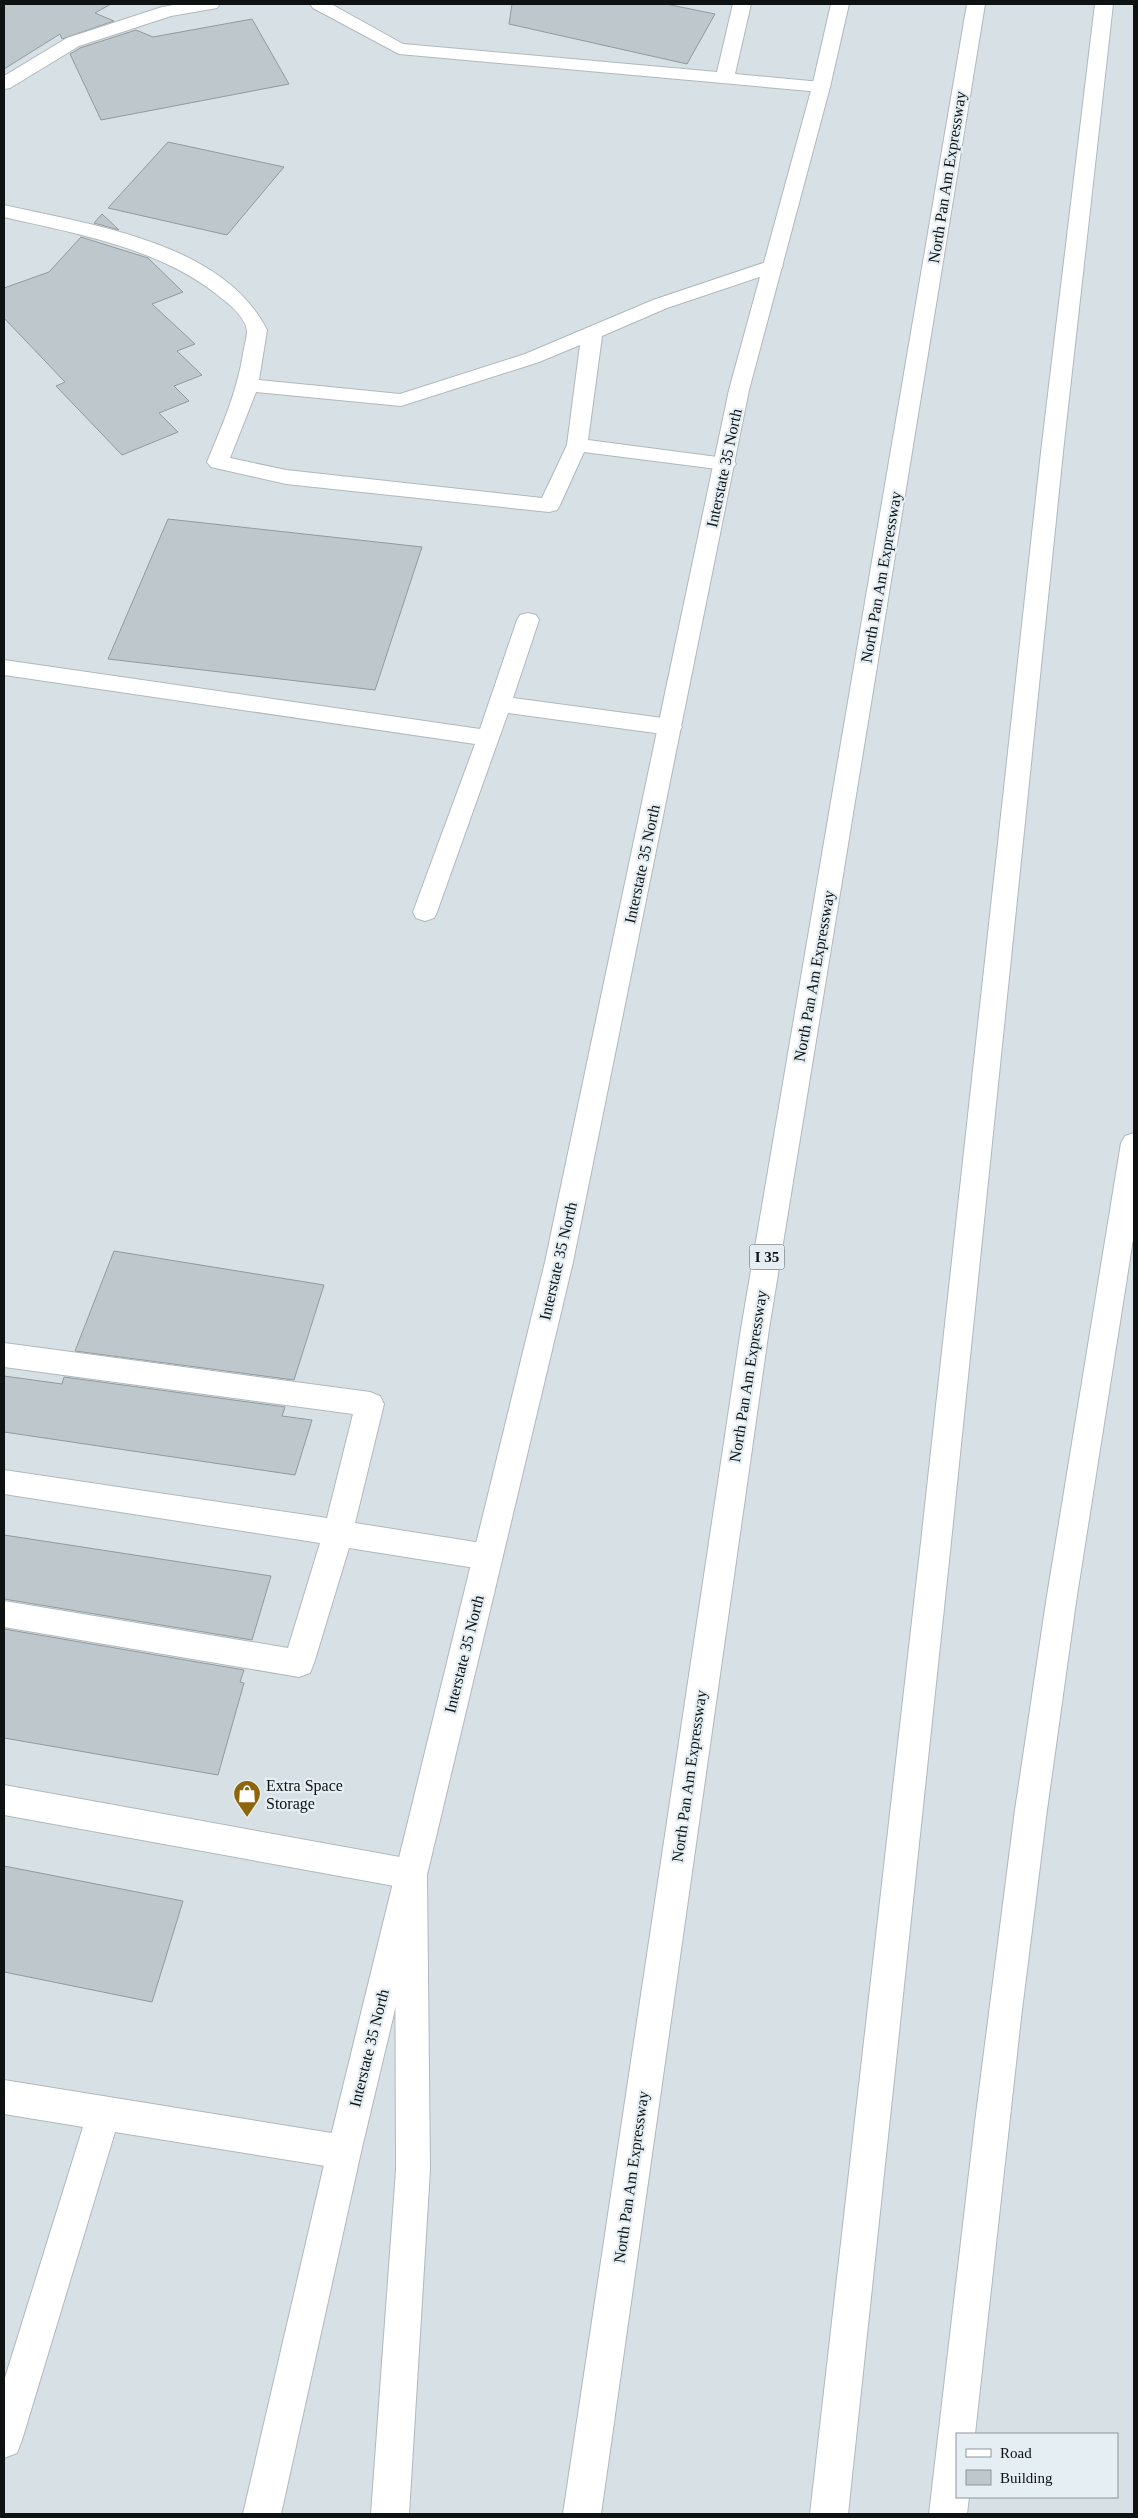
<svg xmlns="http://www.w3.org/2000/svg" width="1138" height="2518" font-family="'Times New Roman',serif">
<rect width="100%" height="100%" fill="#d7e1e5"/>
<g fill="#bec7cc" stroke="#919a9f">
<polygon points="4,4 111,4 95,13 114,21 62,39 60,34 4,69"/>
<polygon points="512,4 666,4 715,14 687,64 509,24"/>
<polygon points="252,19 289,84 101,120 70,54 80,48 136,30 153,37"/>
<polygon points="168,142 284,167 227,235 108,208"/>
<polygon points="102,214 119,230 94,223"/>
<polygon points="81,237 148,258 183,292 152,304 195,344 177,351 202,375 174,386 189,401 159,413 178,432 122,455 56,386 65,382 4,318 4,288 49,272"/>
<polygon points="168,519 422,547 375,690 108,659"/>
<polygon points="114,1251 324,1285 294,1380 75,1351"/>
<polygon points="4,1376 62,1384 64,1377 285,1407 282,1416 312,1420 295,1475 4,1432"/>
<polygon points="4,1535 271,1576 252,1640 4,1599"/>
<polygon points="4,1629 244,1670 240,1682 244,1683 218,1775 4,1738"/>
<polygon points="4,1866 183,1901 152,2002 4,1972"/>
</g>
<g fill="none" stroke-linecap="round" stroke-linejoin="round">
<defs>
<g id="lane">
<polygon points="180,4 220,4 217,8 171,16 79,46 10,88 4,89 4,76 67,38 162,7"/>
<polygon points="310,4 331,4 403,44 717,72 733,4 751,4 735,74 821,82 827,83 830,87 827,91 821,92 399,54 313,8"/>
<path d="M4 205C90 225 223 242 267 330L259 380 400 394 525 354 653 300 766 262H780L783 266 780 270 667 308 602 336 588 440 725 458 732 459 736 464 732 469 725 470 584 452 560 505 557 510 549 512 286 484 211 467 207 462C222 426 237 392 243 354 244 347 247 338 247 331 246 320 234 308 225 301 163 248 81 235 4 217ZM580 345 567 445 542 498 286 470 230 458 256 392 401 406 539 362Z"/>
<polygon points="528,613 536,615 539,620 513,698 670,719 678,721 682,727 678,733 670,735 508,713 437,912 434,918 425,921 416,918 413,912 475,744 4,675 4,660 480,729 517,620 520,615"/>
<polygon points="4,1343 370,1392 380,1396 384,1404 355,1523 488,1544 499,1548 503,1557 499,1566 488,1570 349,1548 314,1663 310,1673 299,1677 4,1627 4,1601 288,1648 320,1543 4,1494 4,1470 327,1518 353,1414 4,1367"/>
<polygon points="4,1785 411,1859 422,1863 427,1874 422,1885 411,1889 4,1815"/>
<polygon points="4,2080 344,2135 356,2140 361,2152 356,2164 344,2169 115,2132 22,2440 17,2453 4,2458 4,2381 83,2127 4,2114"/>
</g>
<polygon id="secondary" points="831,4 849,4 830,87 749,390 573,1262 361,2152 281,2514 243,2514 327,2152 545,1262 729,390 812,87"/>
<g id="highway">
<polygon points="967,4 985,4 769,1329 601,2514 563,2514 741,1329"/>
<polygon points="1095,4 1113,4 1063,452 951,1542 848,2514 810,2514 921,1542 1041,452"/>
<polygon points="1134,1133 1134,1233 1076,1602 1047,1810 1021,2018 975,2434 957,2434 957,2497 969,2497 967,2514 929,2514 975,2122 1015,1810 1046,1602 1121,1143 1125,1136"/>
<polygon points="411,1859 422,1863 427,1874 430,2170 409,2514 371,2514 396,2170 395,1874 400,1863"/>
</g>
</defs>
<use href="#lane" stroke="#afb9bd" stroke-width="2"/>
<use href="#secondary" stroke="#afb9bd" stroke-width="2"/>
<use href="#highway" stroke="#afb9bd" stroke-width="2"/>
<use href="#lane" fill="#fff" fill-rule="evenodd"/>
<use href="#secondary" fill="#fff" fill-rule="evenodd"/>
<use href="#highway" fill="#fff" fill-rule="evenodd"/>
</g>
<defs>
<symbol id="shop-pin" viewBox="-11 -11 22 30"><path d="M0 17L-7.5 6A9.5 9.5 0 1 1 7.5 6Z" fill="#8f650b" stroke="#e4eef3"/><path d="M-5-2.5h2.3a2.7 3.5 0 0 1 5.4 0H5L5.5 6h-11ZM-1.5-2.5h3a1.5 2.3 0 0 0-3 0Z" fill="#fff"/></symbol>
</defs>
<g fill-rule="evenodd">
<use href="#shop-pin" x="231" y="1778" width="32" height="43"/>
</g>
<g text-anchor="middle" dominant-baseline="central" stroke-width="4.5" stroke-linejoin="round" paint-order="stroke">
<rect fill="#e4eef3" stroke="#4e5456" stroke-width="1" x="749.5" y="1244.5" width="35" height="25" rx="4"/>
<g font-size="15" font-weight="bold" fill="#0e1213">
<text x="767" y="1257">I 35</text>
</g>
<g font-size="16" fill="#0e1213" stroke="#e4eef3">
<text transform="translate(947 177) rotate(-81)">North Pan Am Expressway</text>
<text transform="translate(724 468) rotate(-78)">Interstate 35 North</text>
<text transform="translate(881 577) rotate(-80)">North Pan Am Expressway</text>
<text transform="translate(642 864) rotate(-78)">Interstate 35 North</text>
<text transform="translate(814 976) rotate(-80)">North Pan Am Expressway</text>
<text transform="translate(558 1261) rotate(-77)">Interstate 35 North</text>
<text transform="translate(748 1376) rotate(-81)">North Pan Am Expressway</text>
<text transform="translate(464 1654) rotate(-76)">Interstate 35 North</text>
<text transform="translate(689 1776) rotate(-82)">North Pan Am Expressway</text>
<text transform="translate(369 2048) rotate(-76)">Interstate 35 North</text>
<text transform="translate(631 2177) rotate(-82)">North Pan Am Expressway</text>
</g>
<g font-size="16" fill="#0e1213" stroke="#e4eef3" text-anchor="start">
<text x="266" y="1785">Extra Space<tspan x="266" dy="18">Storage</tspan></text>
</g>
</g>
<rect width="1138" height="2518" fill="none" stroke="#0e1213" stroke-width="10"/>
<rect x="956" y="2433" width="162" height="65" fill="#e4eef3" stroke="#8e9699"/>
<rect x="966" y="2449" width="25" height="8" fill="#ffffff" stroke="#8e9699"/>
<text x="1000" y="2458" font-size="15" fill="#0e1213">Road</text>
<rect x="966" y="2470" width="25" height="15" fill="#bec7cc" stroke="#8e9699"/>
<text x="1000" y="2483" font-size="15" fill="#0e1213">Building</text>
</svg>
